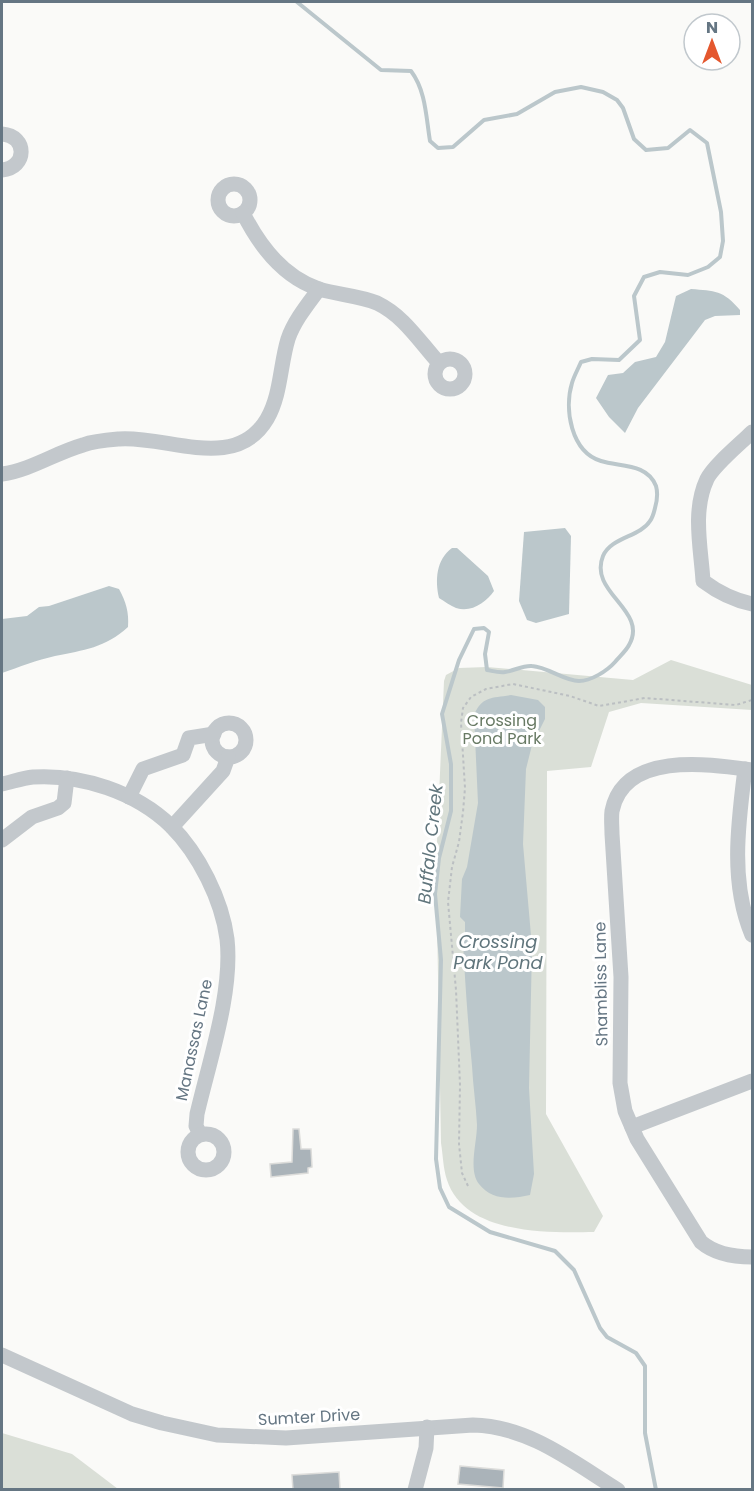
<svg xmlns="http://www.w3.org/2000/svg" width="754" height="1491" font-family="Poppins,sans-serif">
<rect width="100%" height="100%" fill="#fafaf8"/>
<g fill="#dadfd7">
<path d="M671 660 752 685V710L641 703 609 712 591 767 547 771 546 1114 603 1216 594 1232C548 1233 465 1235 447 1180 443 1168 443 1155 441 1143L436 865 444 681 446 675 459 668 487 667 633 680Z"/>
<polygon points="2,1433 72,1454 118,1489 2,1489"/>
</g>
<g fill="#bbc7cb">
<path d="M691 289C715 291 723 290 740 310V315L715 316 705 320 638 408 625 433 609 417 596 398 608 375 623 373 635 362 656 357 665 342 676 296Z"/>
<polygon points="565,528 571,536 569,614 536,623 527,620 519,601 524,532"/>
<path d="M452 548H457L488 576 494 591C486 602 472 613 456 608 451 606 444 601 439 598 435 580 436 560 452 548Z"/>
<path d="M109 586 119 589C126 602 129 612 128 627 105 648 84 650 55 656 37 660 19 667 2 673V619L27 616 39 607 49 606Z"/>
<path d="M511 695 538 700 545 707V719L532 745 526 769 523 844 532 947 529 1088 534 1174 530 1195C512 1199 492 1201 479 1184 468 1170 477 1143 477 1125 476 1105 473 1086 472 1066 468 1024 465 982 463 941L465 939V922L460 917 462 879 467 867 478 803 474 715C482 696 492 698 511 695Z"/>
</g>
<g fill="none" stroke-linecap="round" stroke-linejoin="round">
<path stroke="#bbc7cb" stroke-width="4" d="M297 2 381 70 411 71C426 91 426 117 430 141L438 148 453 147 484 120 517 114 555 92 581 87 603 92 617 100 623 108 634 139 646 150 668 148 690 130 707 143 721 212 723 241 720 257 708 267 688 275 660 272 644 277 634 296 640 340 619 360 592 359 581 362C578 369 574 376 572 383 564 409 571 452 601 461 620 467 647 463 656 486 658 493 657 501 655 508 654 512 653 517 650 521 640 537 611 537 603 556 588 593 649 610 629 645 626 651 619 657 615 662 607 671 591 681 579 681 564 681 548 667 532 666 523 665 514 671 505 672 499 673 493 671 487 670L485 654 489 632 484 628 474 629 459 660 442 714 451 764V811L439 858 435 894 441 960 436 1159 440 1188 449 1207 490 1232 555 1251 574 1270 600 1328 607 1337 636 1353 645 1366V1433L656 1490"/>
</g>
<g fill="#aab3b9" stroke="#dcdcda" stroke-width="1.5">
<polygon points="293,1129 299,1129 301,1149 311,1149 312,1167 308,1168 308,1173 271,1177 270,1164 292,1162"/>
<polygon points="460,1466 504,1470 503,1488 458,1484"/>
<polygon points="339,1472 340,1490 293,1490 292,1475"/>
</g>
<g fill="none" stroke-linecap="round" stroke-linejoin="round">
<polyline stroke="#bbbfc2" stroke-width="2" stroke-dasharray="3 3" stroke-linecap="butt" points="468,1186 462,1173 459,1144 460,1085 456,990 448,902 452,867 459,842 463,812 465,788 461,723 463,708 471,697 486,689 513,684 570,696 599,706 645,698 736,705 752,700"/>
<g stroke="#c3c8cc" stroke-width="15">
<path d="M2 134C28 136 27 168 2 170"/>
<circle cx="234" cy="200" r="16"/>
<path d="M243 213C259 245 283 277 319 289 338 295 358 295 377 303 404 316 419 341 439 363"/>
<circle cx="450" cy="374" r="15"/>
<path d="M752 432C740 444 714 465 707 479 692 511 701 548 703 581 719 593 733 600 752 604"/>
<path d="M2 474C31 470 55 453 83 445 94 441 107 440 119 439 167 435 235 473 267 419 281 395 280 365 288 339 294 321 308 304 319 289"/>
<circle cx="229" cy="740" r="17"/>
<path d="M745 769C738 824 730 883 752 935"/>
<path d="M752 770C709 764 624 751 612 811 611 818 612 827 612 834L621 977 620 1083 625 1111 637 1139 701 1242C715 1254 734 1257 752 1257"/>
<path d="M2 784C12 782 22 778 33 777 81 774 136 792 171 826 199 854 222 900 227 939 233 992 209 1062 197 1114L196 1126 200 1134"/>
<polyline points="129,797 143,769 183,755 189,738 214,734"/>
<polyline points="172,827 223,771 228,757"/>
<polyline points="2,840 32,817 58,808 64,803 67,778"/>
<polyline points="632,1127 752,1081"/>
<circle cx="206" cy="1152" r="18"/>
<path d="M2 1355 132 1414 162 1423 217 1435 286 1438 473 1425C528 1426 573 1462 618 1490"/>
<polyline points="415,1490 426,1448 427,1427"/>
</g>
</g>
<g text-anchor="middle" dominant-baseline="central" stroke-width="6" stroke-linejoin="round" paint-order="stroke">
<g font-size="16" fill="#687a64" stroke="#fff">
<text x="502" y="720">Crossing<tspan x="502" dy="18">Pond Park</tspan></text>
</g>
<g font-size="16" fill="#657683" stroke="#fff">
<text transform="translate(601 984) rotate(-91)">Shambliss Lane</text>
<text transform="translate(194 1040) rotate(-78)">Manassas Lane</text>
<text transform="translate(309 1417) rotate(-3)">Sumter Drive</text>
</g>
<g font-size="18" font-style="italic" fill="#60757c" stroke="#fff">
<text transform="translate(430 844) rotate(-84)">Buffalo Creek</text>
<text x="498" y="941">Crossing<tspan x="498" dy="21">Park Pond</tspan></text>
</g>
</g>
<rect width="754" height="1491" fill="none" stroke="#657683" stroke-width="6"/>
<g transform="translate(712 42)"><circle r="28" fill="#ffffff" stroke="#c1c8cd" stroke-width="1.5"/>
<path d="M0-4.5L10 22L0 15L-10 22Z" fill="#e4572e"/>
<text y="-9" font-size="16" font-weight="bold" text-anchor="middle" fill="#657683">N</text>
</g>
</svg>
